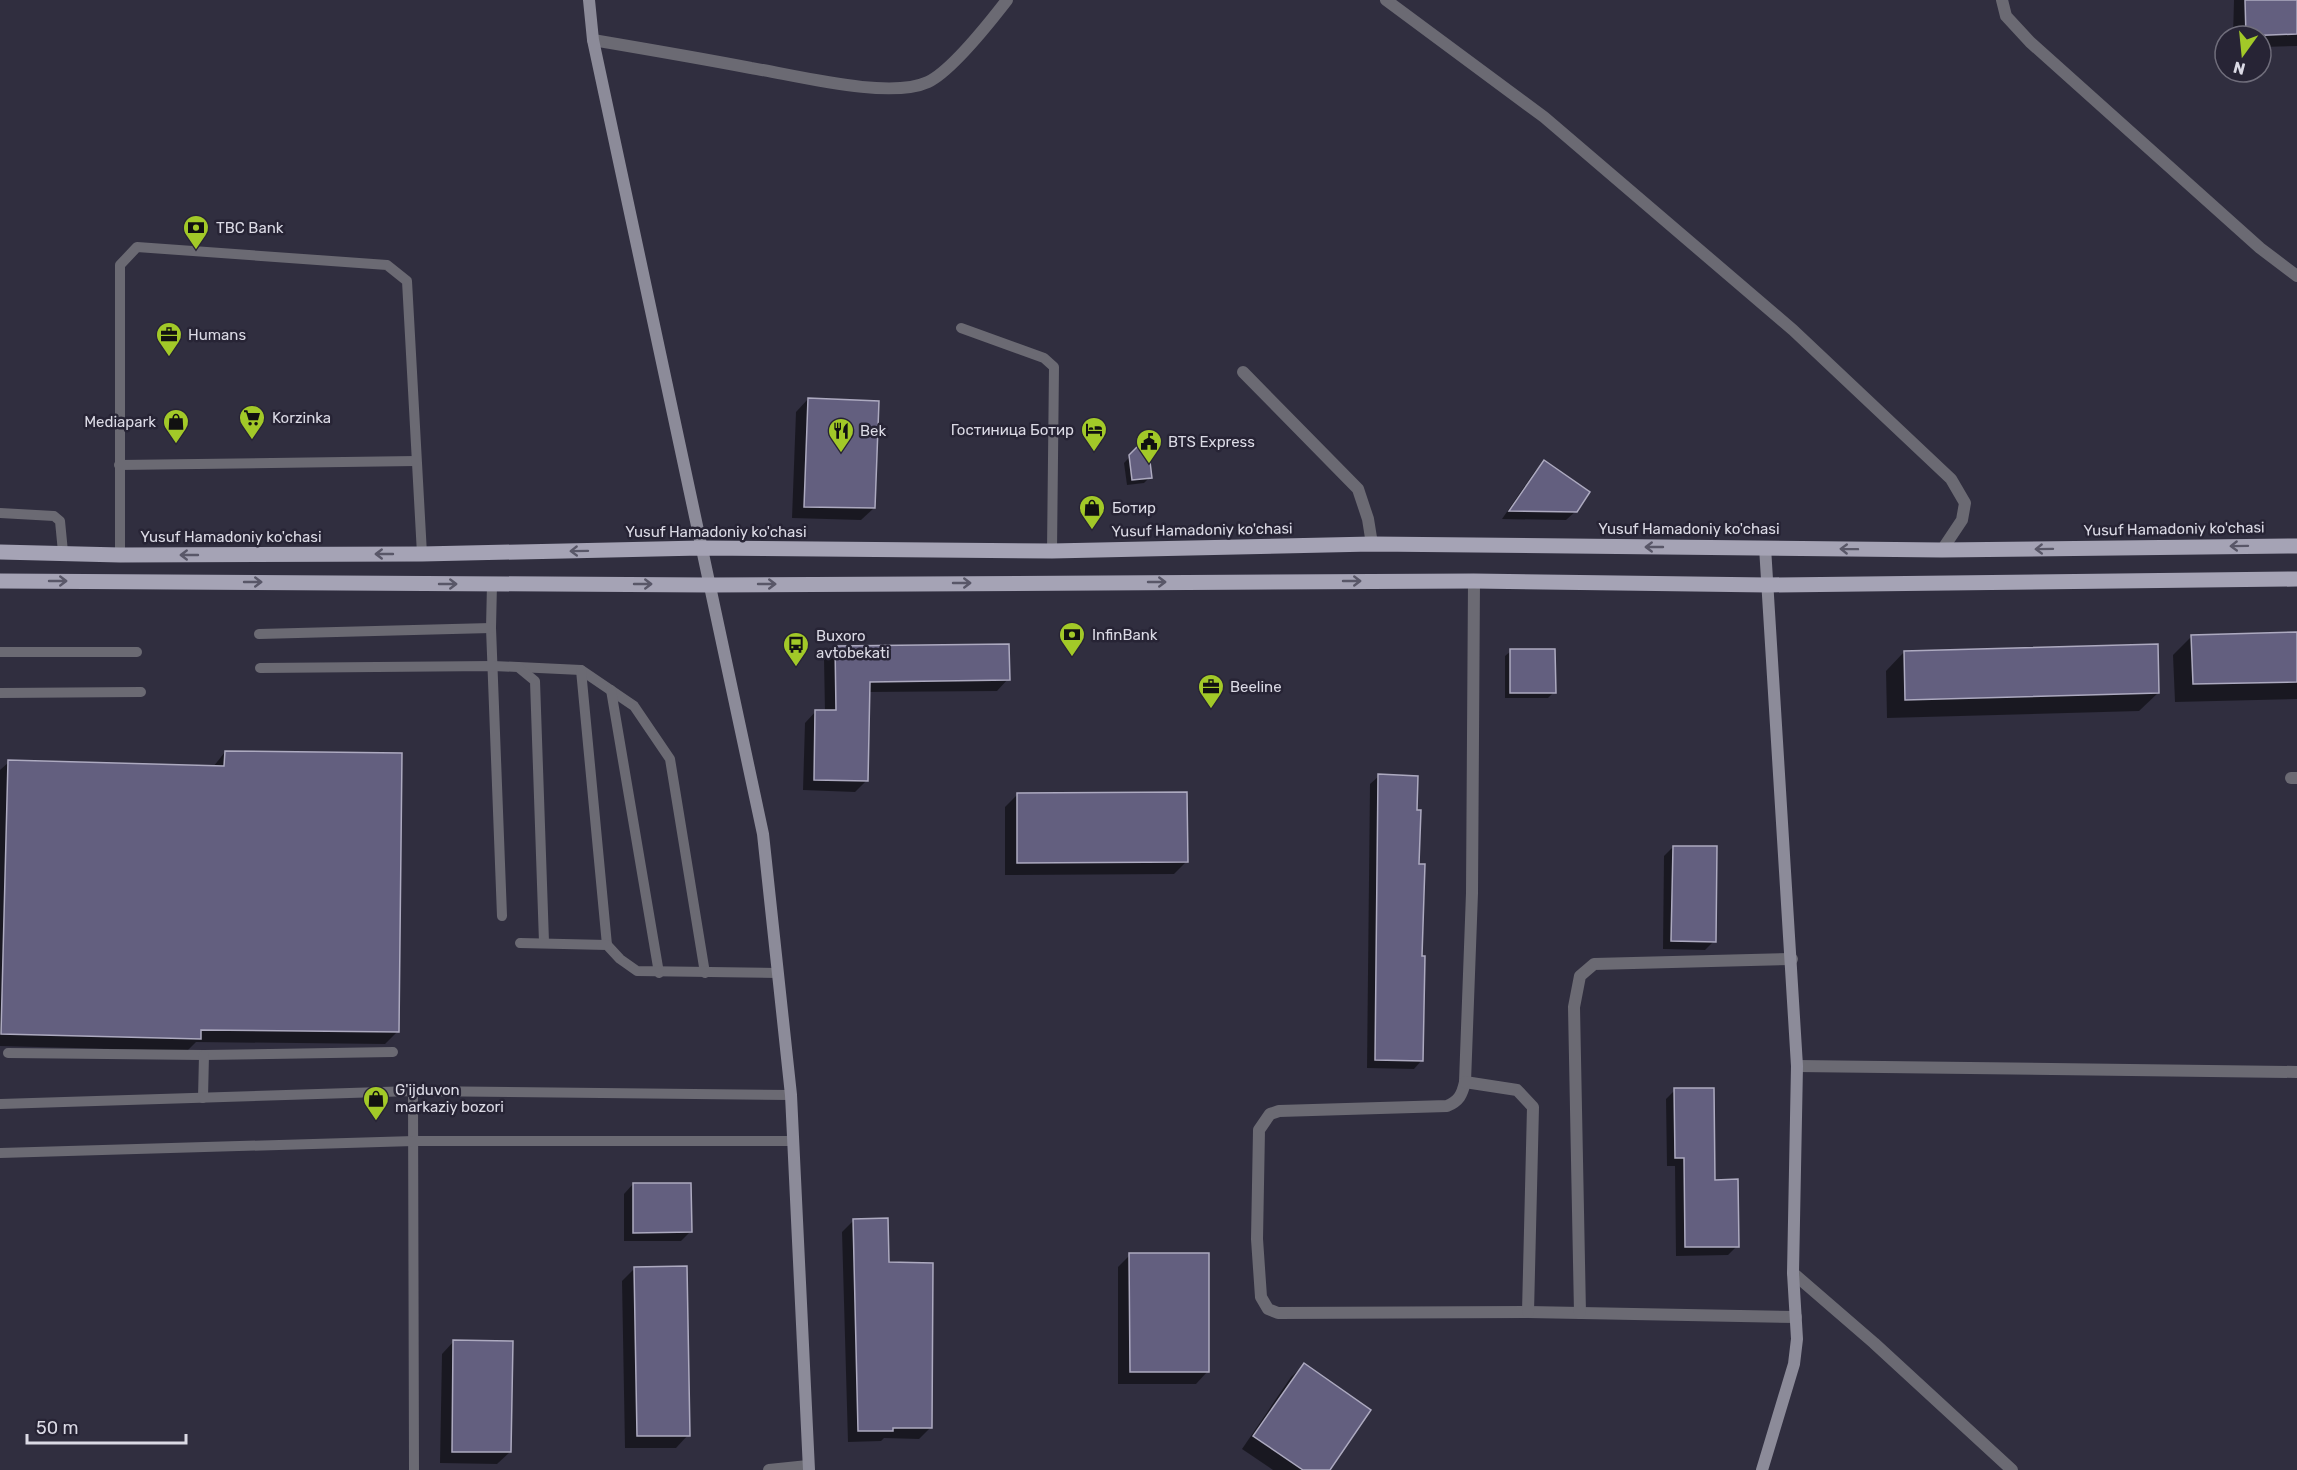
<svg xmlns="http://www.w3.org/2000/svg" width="2297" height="1470" font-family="Rubik,sans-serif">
<rect width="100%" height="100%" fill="#302e3f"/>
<g fill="#0007">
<polygon points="2234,0 2297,0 2297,46 2261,47 2261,36 2233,36"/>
<polygon points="808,399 874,508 861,520 792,518 796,412"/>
<polygon points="1146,440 1150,477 1144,483 1127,485 1124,463"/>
<polygon points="1544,462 1576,511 1566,520 1502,519 1535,471"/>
<polygon points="2297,634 2297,699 2175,702 2173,655 2192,636"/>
<polygon points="835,647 1008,679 997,691 868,692 867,780 855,792 803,790 805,723 816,711 825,712 824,659"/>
<polygon points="1511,651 1554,692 1548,698 1505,698 1505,656"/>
<polygon points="1904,652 2158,693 2139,711 1887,718 1886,671"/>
<polygon points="225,752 398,1031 385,1044 196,1042 187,1051 0,1046 0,770 9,762 213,767"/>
<polygon points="1379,776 1415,812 1422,1060 1414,1069 1367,1068 1370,784"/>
<polygon points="1017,795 1186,862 1174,874 1005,875 1005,807"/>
<polygon points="1673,847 1714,941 1705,950 1663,949 1664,856"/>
<polygon points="1675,1090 1714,1181 1737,1246 1728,1255 1676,1256 1675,1166 1667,1166 1666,1099"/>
<polygon points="633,1184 690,1232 681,1241 624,1241 624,1194"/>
<polygon points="853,1221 888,1263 930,1428 919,1439 884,1438 881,1441 848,1442 842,1232"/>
<polygon points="1130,1255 1208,1371 1196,1384 1118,1384 1118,1267"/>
<polygon points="635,1268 688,1435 676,1448 625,1448 622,1281"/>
<polygon points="454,1341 510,1452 497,1464 440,1463 442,1354"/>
<polygon points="1304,1365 1328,1470 1273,1470 1242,1449 1291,1377"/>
</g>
<g fill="#635f7f" stroke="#adaac0" stroke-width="1.5">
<polygon points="2245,0 2297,0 2297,34 2246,36"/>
<polygon points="808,398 879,401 875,508 804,507"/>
<polygon points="1147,437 1152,478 1132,480 1129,455"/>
<polygon points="1544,460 1590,492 1577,512 1509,511"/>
<polygon points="2297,632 2297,682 2193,684 2191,635"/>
<polygon points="1009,644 1010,680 870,682 868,781 814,780 815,710 836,710 835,646"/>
<polygon points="2158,644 2159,693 1905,700 1904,651"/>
<polygon points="1510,649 1555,649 1556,693 1510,693"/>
<polygon points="225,751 402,753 399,1032 201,1030 201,1039 1,1034 8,760 224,766"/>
<polygon points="1378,774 1418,776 1417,810 1421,810 1419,864 1425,864 1422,956 1425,956 1423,1061 1375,1060"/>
<polygon points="1187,792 1188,862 1017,863 1017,793"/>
<polygon points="1673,846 1717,846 1716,942 1671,941"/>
<polygon points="1674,1088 1714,1088 1715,1180 1738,1179 1739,1247 1685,1247 1684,1158 1675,1158"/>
<polygon points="633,1183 691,1183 692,1232 633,1233"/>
<polygon points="888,1218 889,1262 933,1263 932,1428 893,1428 893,1431 858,1431 853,1219"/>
<polygon points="1129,1253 1209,1253 1209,1372 1130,1372"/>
<polygon points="687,1266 690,1436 637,1436 634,1267"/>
<polygon points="453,1340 513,1341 511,1452 452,1452"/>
<polygon points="1304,1363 1371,1410 1330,1470 1303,1470 1253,1436"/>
</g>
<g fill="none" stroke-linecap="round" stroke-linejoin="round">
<g stroke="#6b6a73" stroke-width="10">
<polyline points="961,328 1044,358 1054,367 1052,551"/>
<polyline points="119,465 416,461"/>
<polyline points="0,513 54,516 60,521 63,552"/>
<polyline points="120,555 120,265 137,247 387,265 407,281 422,554"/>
<polyline points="492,584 491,628 502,916"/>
<polyline points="259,634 491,628"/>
<polyline points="0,652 137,652"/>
<polyline points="518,667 581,670 634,706 670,759 705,973"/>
<polyline points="260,668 493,666 518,667 535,681 544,942"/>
<polyline points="581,670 607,945"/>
<polyline points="611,690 659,973"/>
<polyline points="0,693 141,692"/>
<polyline points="520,943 607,945 620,959 637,971 778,973"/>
<polyline points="8,1053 204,1055 393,1052"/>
<polyline points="413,1091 414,1470"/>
<polyline points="203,1098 204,1055"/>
<polyline points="0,1104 413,1091 791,1095"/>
<polyline points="0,1153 414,1141 794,1141"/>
</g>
<g stroke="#6b6a73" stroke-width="12">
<polyline points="1386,0 1544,117 1793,330 1951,479 1965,503 1962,520 1942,550"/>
<polyline points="2002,0 2006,16 2030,42 2260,248 2297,276"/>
<path d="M593 40C646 49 699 58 751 68 795 75 889 100 928 82 951 71 990 22 1007 0"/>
<polyline points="1243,372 1358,489 1368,519 1372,544"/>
<path d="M1474 581 1472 893 1465 1082C1462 1095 1459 1101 1447 1106L1279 1111 1270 1114 1259 1130 1257 1239 1261 1297 1268 1309 1278 1313 1528 1312 1796 1317"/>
<polyline points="2291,778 2297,778"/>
<polyline points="1797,1066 2297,1072"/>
<polyline points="1465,1082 1517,1090 1533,1107 1528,1312"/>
<polyline points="1793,1273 1874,1343 2012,1470"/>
<polyline points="1580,1313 1574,1007 1580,976 1594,964 1792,959"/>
<polyline points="769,1470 808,1466"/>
</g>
<g stroke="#8c8b99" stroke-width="12">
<polyline points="589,0 593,40 763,834 791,1095 809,1470"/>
<polyline points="1762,1470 1794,1364 1797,1339 1793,1273 1797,1066 1765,547"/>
</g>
<g stroke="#a5a3b5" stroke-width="15">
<polyline points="0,552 120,555 422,554 701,548 1052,551 1372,544 1942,550 2297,546"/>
<polyline points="0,581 709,585 1474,581 1768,585 2297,579"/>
</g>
</g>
<defs><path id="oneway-shaft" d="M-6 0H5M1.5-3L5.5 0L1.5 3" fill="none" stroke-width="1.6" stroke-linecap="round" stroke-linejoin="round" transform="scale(1.5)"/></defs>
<g stroke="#595768">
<use href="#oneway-shaft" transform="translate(2239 546) rotate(179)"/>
<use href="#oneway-shaft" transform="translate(1654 547) rotate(-180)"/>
<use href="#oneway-shaft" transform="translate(1849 549) rotate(-179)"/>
<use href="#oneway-shaft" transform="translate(2044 549) rotate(179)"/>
<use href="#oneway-shaft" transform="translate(579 551) rotate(179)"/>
<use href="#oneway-shaft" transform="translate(384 554) rotate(180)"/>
<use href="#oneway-shaft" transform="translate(189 555) rotate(180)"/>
<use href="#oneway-shaft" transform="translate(58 581)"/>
<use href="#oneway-shaft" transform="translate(1352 581)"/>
<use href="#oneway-shaft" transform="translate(253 582)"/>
<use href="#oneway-shaft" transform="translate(1157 582)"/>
<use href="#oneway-shaft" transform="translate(962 583)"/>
<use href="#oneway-shaft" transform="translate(448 584)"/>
<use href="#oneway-shaft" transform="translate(643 584)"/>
<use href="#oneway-shaft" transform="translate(767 584)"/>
</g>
<defs>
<symbol id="bank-pin" viewBox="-11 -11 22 30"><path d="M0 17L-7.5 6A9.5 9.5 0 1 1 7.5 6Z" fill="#a2c928" stroke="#272435"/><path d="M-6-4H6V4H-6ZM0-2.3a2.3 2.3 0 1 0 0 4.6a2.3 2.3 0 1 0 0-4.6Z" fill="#111"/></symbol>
<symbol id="office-pin" viewBox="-11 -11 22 30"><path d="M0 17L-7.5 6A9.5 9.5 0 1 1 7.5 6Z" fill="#a2c928" stroke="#272435"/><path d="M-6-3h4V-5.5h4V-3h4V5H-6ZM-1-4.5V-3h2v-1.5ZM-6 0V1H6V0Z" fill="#111"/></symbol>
<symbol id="supermarket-pin" viewBox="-11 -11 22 30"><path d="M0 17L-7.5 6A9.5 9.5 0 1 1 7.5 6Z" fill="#a2c928" stroke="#272435"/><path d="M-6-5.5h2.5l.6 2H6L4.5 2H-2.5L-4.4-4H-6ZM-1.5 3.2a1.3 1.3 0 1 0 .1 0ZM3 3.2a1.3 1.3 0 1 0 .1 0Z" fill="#111"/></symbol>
<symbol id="shop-pin" viewBox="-11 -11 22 30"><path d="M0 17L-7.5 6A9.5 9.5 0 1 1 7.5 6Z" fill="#a2c928" stroke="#272435"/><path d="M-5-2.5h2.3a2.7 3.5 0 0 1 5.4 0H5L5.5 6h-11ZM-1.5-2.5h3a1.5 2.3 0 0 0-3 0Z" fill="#111"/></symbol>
<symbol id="hotel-pin" viewBox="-11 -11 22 30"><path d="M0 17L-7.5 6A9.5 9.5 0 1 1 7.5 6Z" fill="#a2c928" stroke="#272435"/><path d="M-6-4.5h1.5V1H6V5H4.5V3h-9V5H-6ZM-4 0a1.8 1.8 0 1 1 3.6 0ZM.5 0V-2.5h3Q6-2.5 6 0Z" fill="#111"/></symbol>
<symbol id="restaurant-pin" viewBox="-11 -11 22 30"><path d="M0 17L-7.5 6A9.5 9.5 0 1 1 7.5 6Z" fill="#a2c928" stroke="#272435"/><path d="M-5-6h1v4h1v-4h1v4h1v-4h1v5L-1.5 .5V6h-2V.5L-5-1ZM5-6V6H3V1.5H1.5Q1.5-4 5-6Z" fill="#111"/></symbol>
<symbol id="civic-pin" viewBox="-11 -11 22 30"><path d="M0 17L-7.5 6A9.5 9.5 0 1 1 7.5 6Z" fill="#a2c928" stroke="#272435"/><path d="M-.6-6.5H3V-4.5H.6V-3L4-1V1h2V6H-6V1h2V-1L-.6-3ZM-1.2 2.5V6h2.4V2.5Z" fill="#111"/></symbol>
<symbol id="bus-pin" viewBox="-11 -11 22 30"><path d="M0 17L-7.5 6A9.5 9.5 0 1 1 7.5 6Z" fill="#a2c928" stroke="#272435"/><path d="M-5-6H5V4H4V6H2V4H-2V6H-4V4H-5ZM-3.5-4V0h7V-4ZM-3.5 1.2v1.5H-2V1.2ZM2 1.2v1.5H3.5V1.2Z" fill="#111"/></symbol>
</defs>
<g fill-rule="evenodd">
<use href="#bank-pin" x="181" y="213" width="30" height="40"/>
<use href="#office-pin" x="154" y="320" width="30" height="40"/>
<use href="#supermarket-pin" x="237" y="403" width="30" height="40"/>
<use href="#shop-pin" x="161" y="407" width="30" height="40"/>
<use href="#hotel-pin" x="1079" y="415" width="30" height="40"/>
<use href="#restaurant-pin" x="826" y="416" width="30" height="40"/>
<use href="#civic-pin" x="1134" y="427" width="30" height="40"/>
<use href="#shop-pin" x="1077" y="493" width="30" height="40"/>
<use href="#bank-pin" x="1057" y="620" width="30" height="40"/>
<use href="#bus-pin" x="781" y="630" width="30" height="40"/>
<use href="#office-pin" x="1196" y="672" width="30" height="40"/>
<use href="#shop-pin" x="361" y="1084" width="30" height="40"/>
</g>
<g text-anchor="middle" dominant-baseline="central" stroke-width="5" stroke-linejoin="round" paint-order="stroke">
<g font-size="15" fill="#dbdae5" stroke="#272435" text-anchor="start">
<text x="216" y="228">TBC Bank</text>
<text x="188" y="335">Humans</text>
<text x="272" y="418">Korzinka</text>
<text x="156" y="422" text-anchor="end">Mediapark</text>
<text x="1074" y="430" text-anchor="end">Гостиница Ботир</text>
<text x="860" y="431">Bek</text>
<text x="1168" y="442">BTS Express</text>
<text x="1112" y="508">Ботир</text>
<text x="1092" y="635">InfinBank</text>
<text x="816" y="636">Buxoro<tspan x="816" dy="17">avtobekati</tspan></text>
<text x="1230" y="687">Beeline</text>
<text x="395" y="1090">G'ijduvon<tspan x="395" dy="17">markaziy bozori</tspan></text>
</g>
<g font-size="15" fill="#dbdae5" stroke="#272435">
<text x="1689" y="529">Yusuf Hamadoniy ko'chasi</text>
<text transform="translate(2174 529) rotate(-1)">Yusuf Hamadoniy ko'chasi</text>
<text transform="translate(1202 530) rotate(-1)">Yusuf Hamadoniy ko'chasi</text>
<text x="716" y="532">Yusuf Hamadoniy ko'chasi</text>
<text x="231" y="537">Yusuf Hamadoniy ko'chasi</text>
</g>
</g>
<g transform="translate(2243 54) rotate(195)"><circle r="28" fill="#272435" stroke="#6f6d7b" stroke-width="1.5"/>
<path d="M0-4.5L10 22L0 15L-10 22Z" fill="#a2c928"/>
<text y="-9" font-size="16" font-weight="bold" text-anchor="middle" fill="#dbdae5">N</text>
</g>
<path d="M27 1434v9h159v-9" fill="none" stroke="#dbdae5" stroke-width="3"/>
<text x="36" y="1434" font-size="18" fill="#dbdae5" stroke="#272435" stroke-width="4.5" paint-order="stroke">50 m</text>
</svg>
